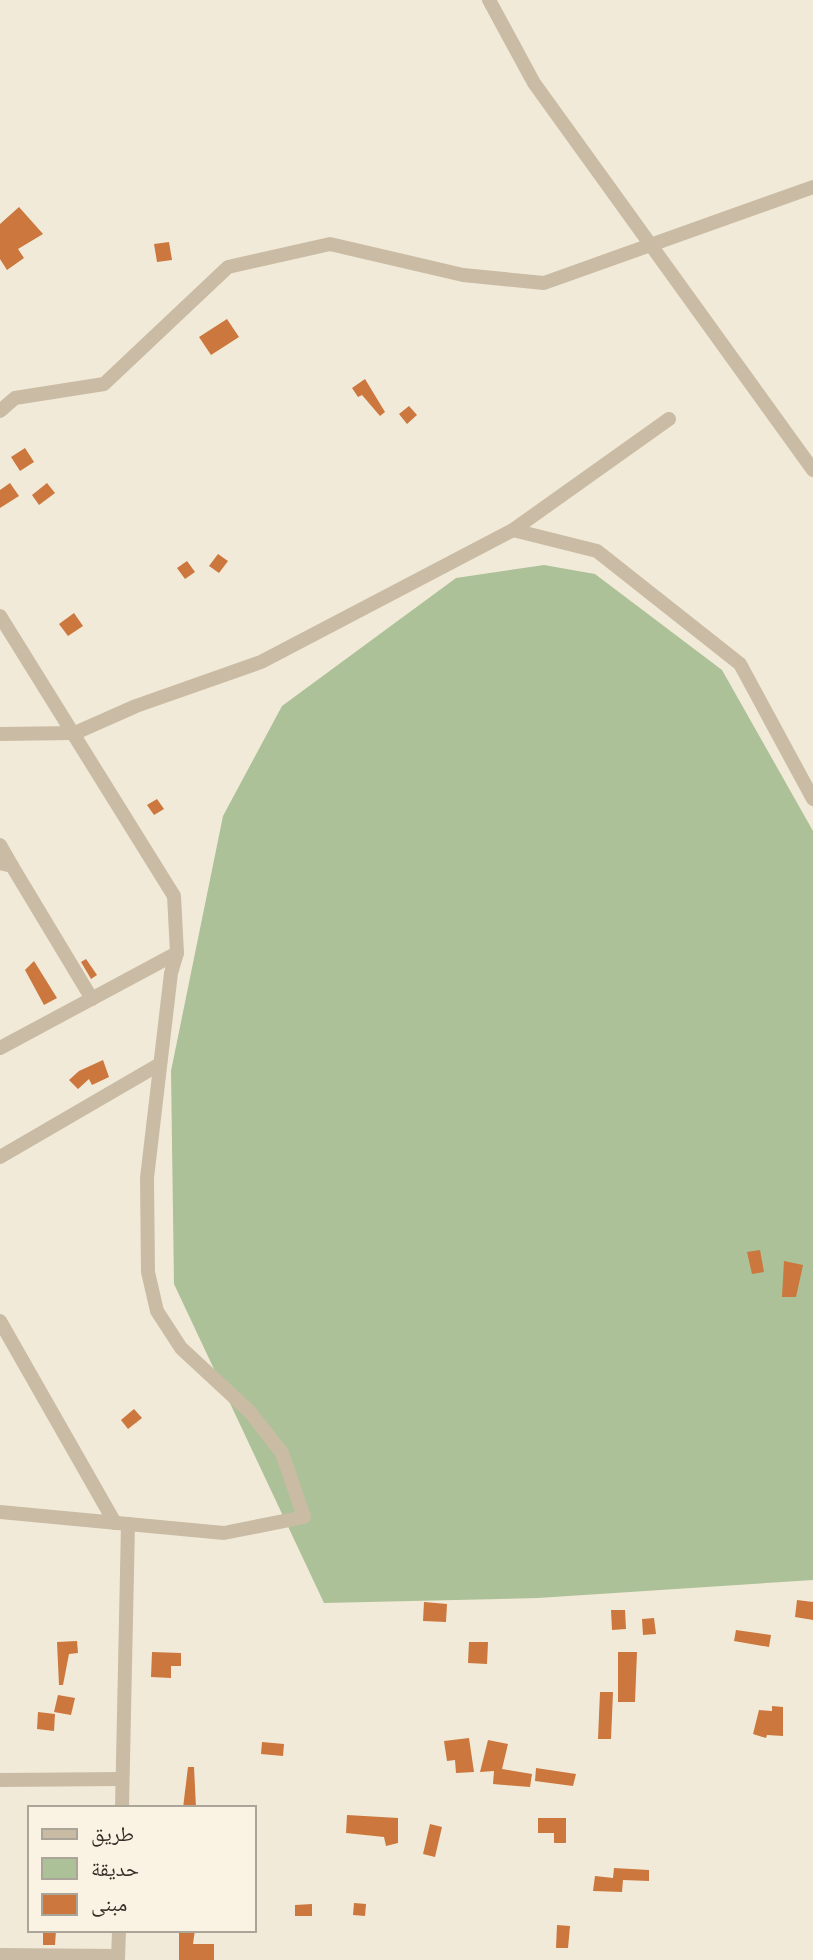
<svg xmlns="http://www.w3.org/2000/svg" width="813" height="1960" font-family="'Sofia Sans Condensed','Noto Naskh Arabic',sans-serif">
<rect width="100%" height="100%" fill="#f2ead8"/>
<polygon fill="#acc197" points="544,565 595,574 722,670 813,831 813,1580 538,1598 324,1603 174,1284 171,1071 223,816 282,706 456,578"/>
<g fill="#cb773d">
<polygon points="19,207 43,234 18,249 24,258 7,270 0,259 0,224"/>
<polygon points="169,242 172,260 157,262 154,244"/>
<polygon points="227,319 239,337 211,355 199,337"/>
<polygon points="365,379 385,412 380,416 362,395 358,397 352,388"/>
<polygon points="409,406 417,415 407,424 399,414"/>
<polygon points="25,448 34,462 20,471 11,457"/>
<polygon points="10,483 19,496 0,508 0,490"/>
<polygon points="47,483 55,493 39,505 32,495"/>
<polygon points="218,554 228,561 219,573 209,566"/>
<polygon points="187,561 195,572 185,579 177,568"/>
<polygon points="74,613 83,626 68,636 59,624"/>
<polygon points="157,799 164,809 154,815 147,805"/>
<polygon points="86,959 97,975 91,979 81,962"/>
<polygon points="34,961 57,998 44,1005 25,970"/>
<polygon points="103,1060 109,1077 92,1085 89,1079 78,1089 69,1080 79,1071"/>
<polygon points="760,1250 764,1272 752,1274 747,1252"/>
<polygon points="784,1261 803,1265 796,1297 782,1297"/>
<polygon points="134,1409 142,1418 128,1429 121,1420"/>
<polygon points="797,1600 813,1602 813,1620 795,1617"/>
<polygon points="424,1602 447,1604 446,1622 423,1621"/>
<polygon points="611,1610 625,1610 626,1629 612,1630"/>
<polygon points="654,1618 656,1634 643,1635 642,1619"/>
<polygon points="736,1630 771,1635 769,1647 734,1641"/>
<polygon points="77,1641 78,1653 69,1654 63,1685 59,1685 57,1642"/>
<polygon points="469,1642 488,1642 487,1664 468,1663"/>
<polygon points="152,1652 181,1653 181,1666 171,1666 171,1678 151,1677"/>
<polygon points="618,1652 637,1652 635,1702 618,1702"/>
<polygon points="600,1692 613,1692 611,1739 598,1739"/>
<polygon points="58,1695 75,1698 71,1715 54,1712"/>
<polygon points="772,1706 783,1707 783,1736 767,1735 766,1738 753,1734 759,1710 772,1711"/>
<polygon points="38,1712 55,1714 54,1731 37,1729"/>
<polygon points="469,1738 474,1772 456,1773 455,1760 447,1761 444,1741"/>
<polygon points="488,1740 508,1744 502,1769 532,1774 530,1787 493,1784 494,1771 480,1772"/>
<polygon points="262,1742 284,1744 283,1756 261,1754"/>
<polygon points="188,1767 194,1767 196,1808 183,1808"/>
<polygon points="536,1768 576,1774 573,1786 535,1781"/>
<polygon points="347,1815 398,1818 398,1843 386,1846 384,1837 346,1833"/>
<polygon points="538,1818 566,1818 566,1843 554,1843 554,1833 538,1833"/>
<polygon points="430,1824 442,1827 435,1857 423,1854"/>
<polygon points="614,1868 649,1870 649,1881 623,1880 622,1892 593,1891 595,1876 613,1878"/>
<polygon points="354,1903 366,1904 365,1916 353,1915"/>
<polygon points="312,1904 312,1916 295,1916 295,1905"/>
<polygon points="557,1925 570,1926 568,1948 556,1948"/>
<polygon points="43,1930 56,1930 55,1945 43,1945"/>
<polygon points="179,1930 195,1930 193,1944 214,1944 214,1960 179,1960"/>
</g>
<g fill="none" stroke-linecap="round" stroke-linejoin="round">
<g stroke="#cabca4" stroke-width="14">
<polyline points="489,0 534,83 813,470"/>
<polyline points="0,411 15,398 104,384 228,267 330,244 463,275 544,283 813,187"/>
<polyline points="513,530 597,551 740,664 813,799"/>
<polyline points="0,616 174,896 177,953 171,973 147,1178 148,1272 157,1311 181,1348 250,1412 282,1453 304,1517 224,1533 0,1512"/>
<polyline points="0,734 75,733 136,706 261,662 513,530 669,419"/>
<polyline points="0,845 12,866"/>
<polyline points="0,863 12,866 92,999"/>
<polyline points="0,1048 177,953"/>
<polyline points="0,1157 160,1064"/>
<polyline points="0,1321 115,1523"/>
<polyline points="0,1780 122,1779"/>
<polyline points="122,1808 128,1524"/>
<polyline points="0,1955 118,1956"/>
<polyline points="118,1960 119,1930"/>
</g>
</g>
<rect x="28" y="1806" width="228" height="126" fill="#faf3e4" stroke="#aba498" stroke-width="2"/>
<rect x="42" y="1829" width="35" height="10" fill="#cabca4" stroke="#aba498" stroke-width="2"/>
<text x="91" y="1841" font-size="21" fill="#352d26">طريق</text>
<rect x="42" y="1858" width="35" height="21" fill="#acc197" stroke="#aba498" stroke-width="2"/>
<text x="91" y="1876" font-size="21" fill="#352d26">حديقة</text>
<rect x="42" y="1894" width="35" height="21" fill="#cb773d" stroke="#aba498" stroke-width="2"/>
<text x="91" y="1911" font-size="21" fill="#352d26">مبنى</text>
</svg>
